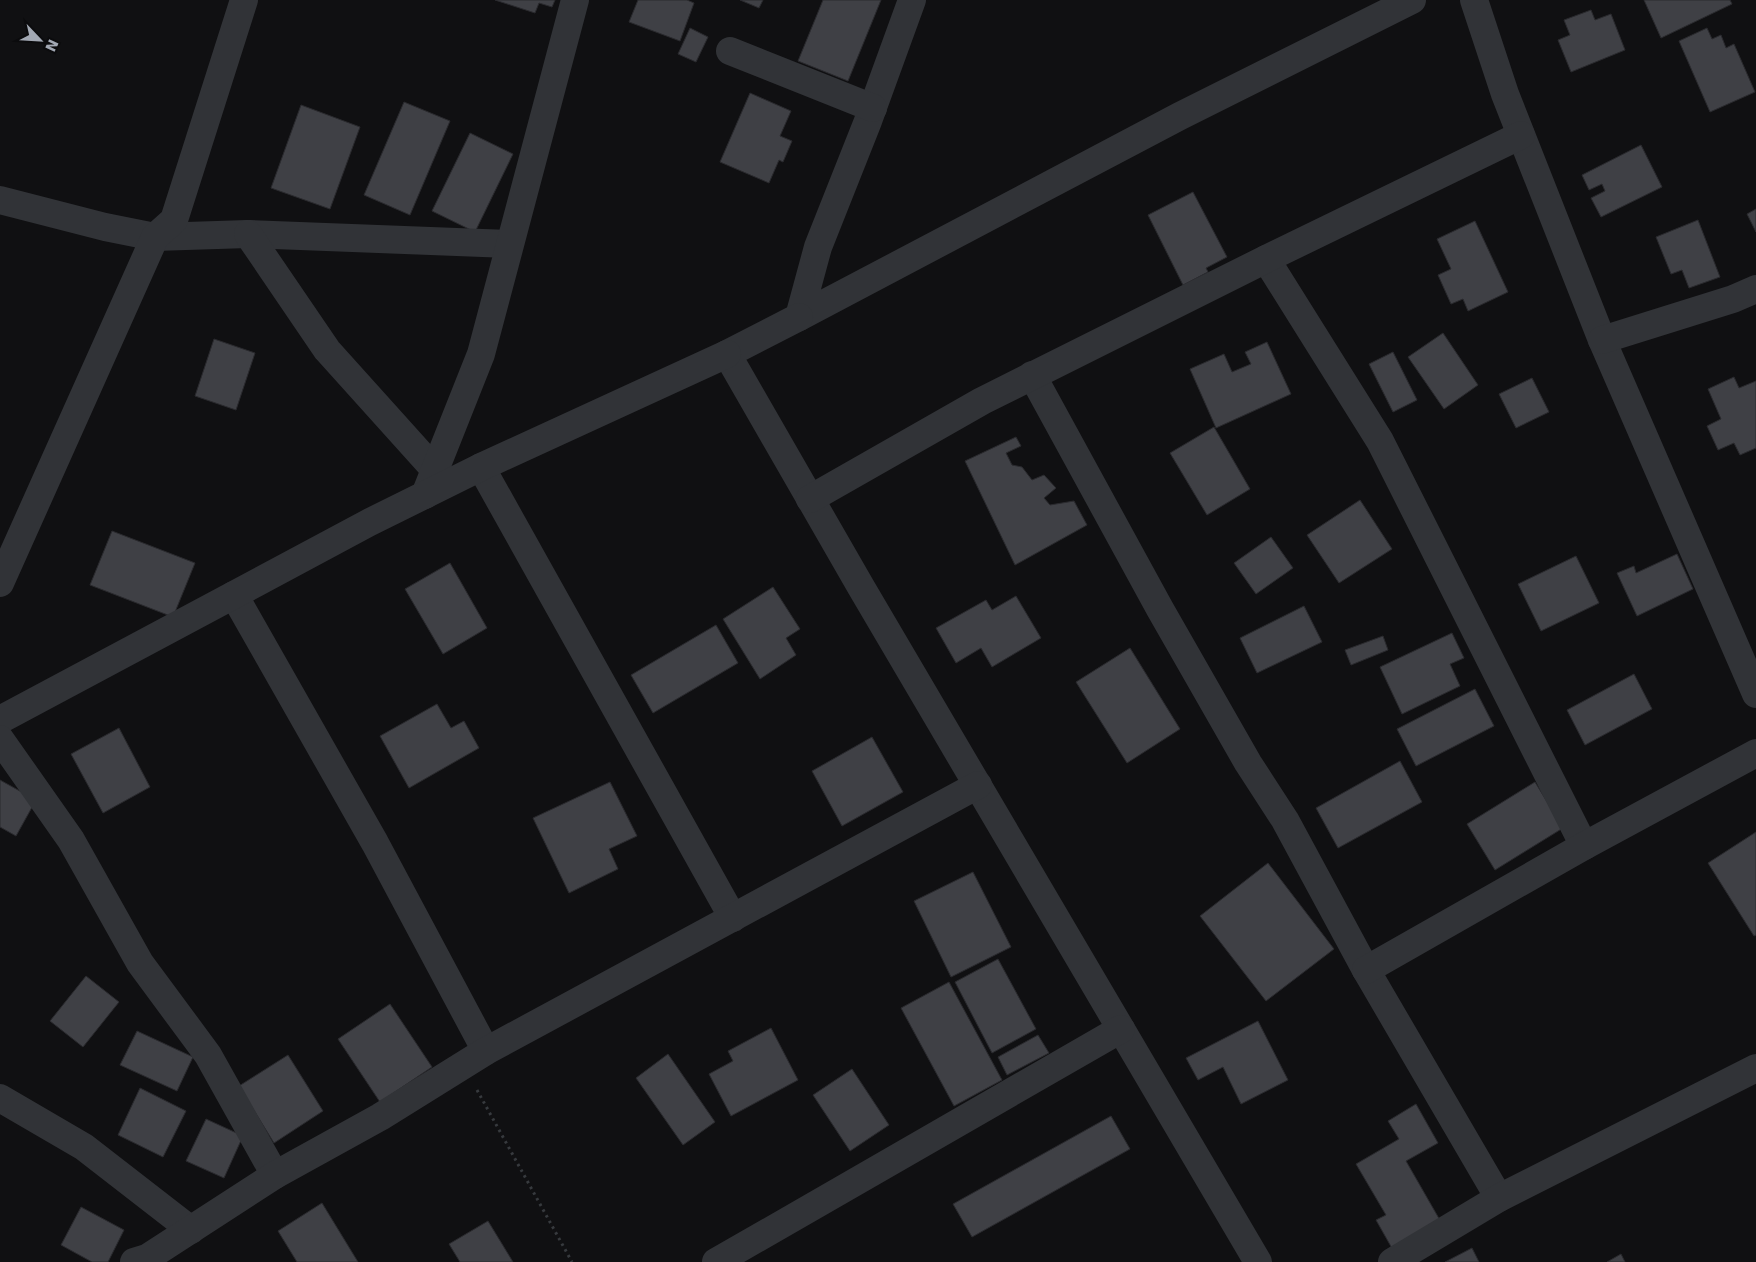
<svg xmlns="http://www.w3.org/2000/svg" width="1756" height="1262" font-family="'DejaVu Sans',sans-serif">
<rect width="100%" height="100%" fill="#101012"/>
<g fill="#3f4045" stroke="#2a2a2e">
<polygon points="495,0 555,0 552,7 539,3 535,13"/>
<polygon points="638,0 687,0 694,3 680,41 629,22"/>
<polygon points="740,0 763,0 759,8"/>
<polygon points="823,0 881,0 848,81 798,61"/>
<polygon points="1644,0 1730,0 1732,4 1661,38"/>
<polygon points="1591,10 1595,20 1611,14 1625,50 1571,72 1558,40 1570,35 1564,20"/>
<polygon points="690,28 708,37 696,62 678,54"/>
<polygon points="1707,28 1712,39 1721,35 1726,48 1734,44 1755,92 1710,112 1679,41"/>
<polygon points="750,93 791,111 780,136 792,141 783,162 779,160 769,183 720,162"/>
<polygon points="404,102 450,121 410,215 364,195"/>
<polygon points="301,105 360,127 330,209 271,188"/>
<polygon points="470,133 513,154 475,232 432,211"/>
<polygon points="1641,145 1662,187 1601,217 1591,198 1605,191 1602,184 1589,190 1582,175"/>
<polygon points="1193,192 1227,257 1206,268 1208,272 1183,285 1148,215"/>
<polygon points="1756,209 1756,232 1747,214"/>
<polygon points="1698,220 1720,277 1689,288 1682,270 1671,274 1656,237"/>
<polygon points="1475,221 1508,292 1468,311 1463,299 1451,304 1438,275 1451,269 1437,239"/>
<polygon points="1443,333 1478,385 1444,409 1408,357"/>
<polygon points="214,339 255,353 236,410 195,396"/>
<polygon points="1267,342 1291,394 1216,428 1190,369 1224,354 1232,372 1251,364 1245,352"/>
<polygon points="1393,352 1417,400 1393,412 1369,364"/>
<polygon points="1734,377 1739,388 1756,381 1756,448 1740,455 1734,443 1718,450 1707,426 1721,419 1708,389"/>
<polygon points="1532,378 1549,412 1516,428 1499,394"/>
<polygon points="1214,427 1250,489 1207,515 1170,453"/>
<polygon points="1016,437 1021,446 1006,453 1012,465 1022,467 1032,480 1044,475 1056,488 1044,498 1050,505 1074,501 1087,525 1015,565 965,461"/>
<polygon points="1360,500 1392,549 1339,583 1307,535"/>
<polygon points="112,531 195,563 173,617 90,585"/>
<polygon points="1271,537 1293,568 1256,594 1234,563"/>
<polygon points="1677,554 1693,589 1637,616 1617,573 1634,566 1636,573"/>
<polygon points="1576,556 1599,603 1541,631 1518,584"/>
<polygon points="450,563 487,628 443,654 405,589"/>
<polygon points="773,587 800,629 786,638 796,655 760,679 723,619"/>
<polygon points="1016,596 1041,638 992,667 981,648 956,663 936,628 986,600 992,610"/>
<polygon points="1304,606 1322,642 1257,673 1240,638"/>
<polygon points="716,625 738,663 653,713 631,675"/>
<polygon points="1452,633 1464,658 1450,664 1460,686 1402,714 1380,667"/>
<polygon points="1383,636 1388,650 1351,665 1345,650"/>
<polygon points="1130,648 1180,729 1127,763 1076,682"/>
<polygon points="1634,674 1652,709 1585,745 1567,710"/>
<polygon points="1475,689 1494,726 1416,766 1397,729"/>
<polygon points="437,704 451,728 464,721 479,748 409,788 380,736"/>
<polygon points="119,728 150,787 103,813 71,754"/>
<polygon points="872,737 903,792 842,826 812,771"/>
<polygon points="1400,761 1422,802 1338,848 1316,808"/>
<polygon points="0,780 36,800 16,836 0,827"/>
<polygon points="610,782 637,836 609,849 618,869 569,893 533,818"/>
<polygon points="1535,782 1563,828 1495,870 1467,824"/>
<polygon points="1756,832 1756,935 1754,936 1708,863"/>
<polygon points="1268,863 1334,949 1266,1001 1200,916"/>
<polygon points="973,872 1011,947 951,977 914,901"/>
<polygon points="998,959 1036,1029 992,1053 955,982"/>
<polygon points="86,976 119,1002 83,1047 50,1021"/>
<polygon points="949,982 1002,1080 954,1106 901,1008"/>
<polygon points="390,1004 432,1067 380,1102 338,1039"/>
<polygon points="1258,1021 1288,1080 1241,1104 1223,1067 1198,1080 1186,1058"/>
<polygon points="771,1028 798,1080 731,1116 709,1074 733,1061 728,1051"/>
<polygon points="137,1031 193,1057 177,1091 120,1065"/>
<polygon points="1038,1035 1049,1053 1007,1075 998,1057"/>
<polygon points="668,1054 715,1122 683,1145 636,1078"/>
<polygon points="288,1055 323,1111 274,1143 239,1086"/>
<polygon points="852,1069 889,1125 850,1151 813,1095"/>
<polygon points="140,1088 186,1111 163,1157 118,1135"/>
<polygon points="1416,1104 1438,1143 1406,1161 1441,1222 1393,1250 1376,1220 1386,1215 1356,1164 1399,1139 1388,1121"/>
<polygon points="1111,1116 1130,1149 972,1237 953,1204"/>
<polygon points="206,1119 243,1136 224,1178 186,1161"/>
<polygon points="322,1203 358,1262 297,1262 278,1231"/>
<polygon points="81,1207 124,1230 108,1262 92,1262 61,1245"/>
<polygon points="488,1221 513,1262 460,1262 449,1244"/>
<polygon points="1472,1248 1479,1262 1445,1262"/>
<polygon points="1621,1254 1625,1262 1607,1262"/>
</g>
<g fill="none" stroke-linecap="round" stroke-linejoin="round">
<polyline stroke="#373a3e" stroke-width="3" stroke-dasharray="2.5 4" stroke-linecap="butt" points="477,1090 572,1262"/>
<g stroke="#313337" stroke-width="28">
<polyline points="912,0 868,121 818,247 799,317 1180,116 1412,0"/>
<polyline points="1474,0 1505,94 1602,340 1756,694"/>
<polyline points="730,51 873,108"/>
<polyline points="0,200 105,227 155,237 248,234 509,244"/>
<polyline points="248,234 327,350 435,470"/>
<polyline points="1266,259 1380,441 1584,846"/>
<polyline points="799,317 727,354 861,587 1258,1262"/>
<polyline points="1602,340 1733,299 1756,289"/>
<polyline points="1032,375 1160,609 1248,763 1285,820 1366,970 1499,1198"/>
<polyline points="481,467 733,918"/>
<polyline points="425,495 481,354 575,0"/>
<polyline points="810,499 982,401 1266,259 1521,135"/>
<polyline points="0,583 155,237 174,220 244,0"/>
<polyline points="234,595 375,843 486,1051"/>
<polyline points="0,720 370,522 481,467 727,354"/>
<polyline points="0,739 71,840 140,963 208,1055 275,1175"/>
<polyline points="1366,970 1584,846 1756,753"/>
<polyline points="0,1098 84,1147 191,1230"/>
<polyline points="134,1262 147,1258 275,1175 380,1117 486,1051 978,785"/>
<polyline points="716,1262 1121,1029"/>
<polyline points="1392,1262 1499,1198 1756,1068"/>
</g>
</g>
<g transform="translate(40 40) rotate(115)" stroke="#0b0b0d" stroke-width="4" paint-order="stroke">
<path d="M0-4L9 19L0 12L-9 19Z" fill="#a2a8b3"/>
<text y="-8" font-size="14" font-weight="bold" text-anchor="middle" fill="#a2a8b3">N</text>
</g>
</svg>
